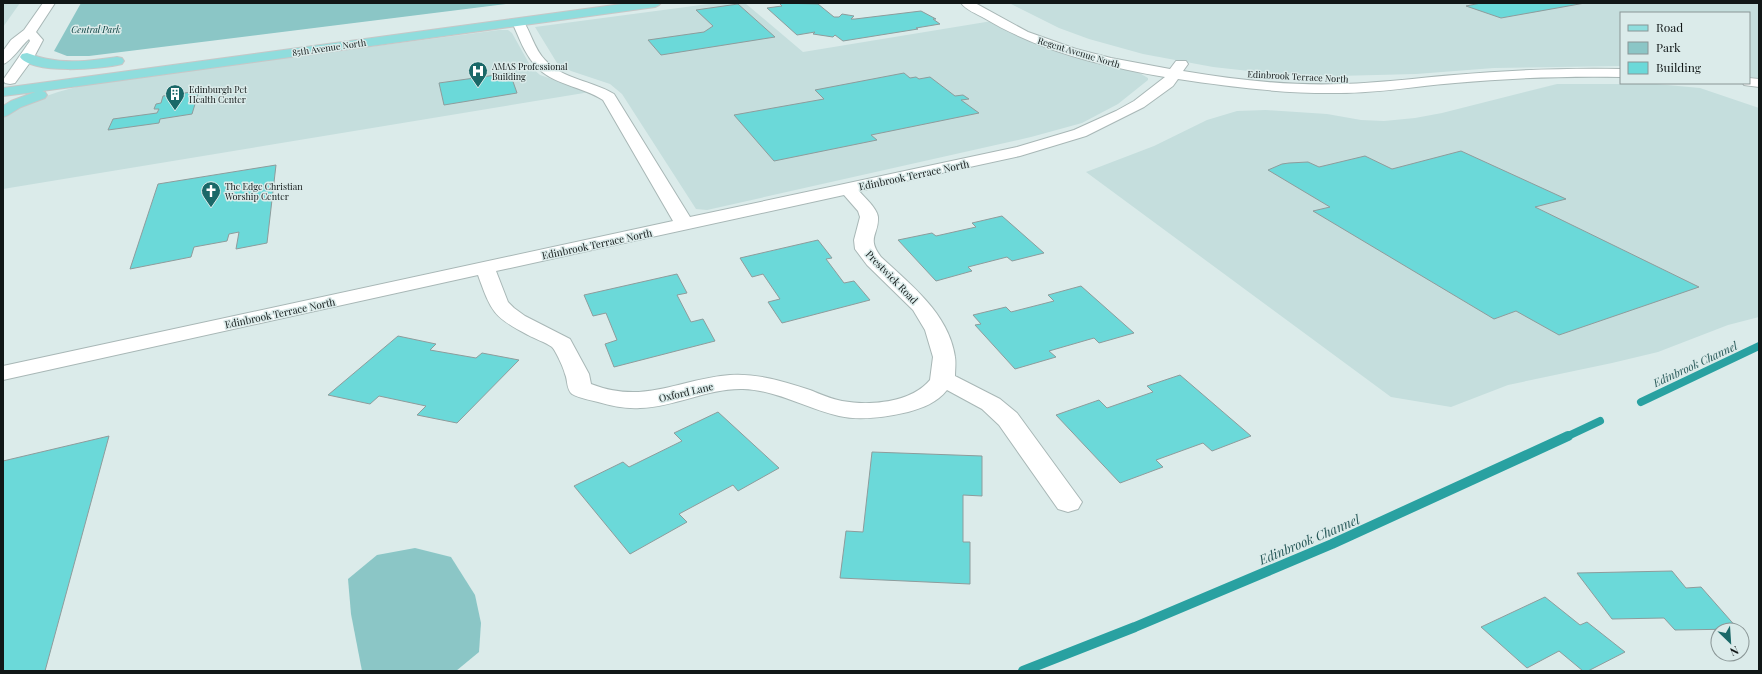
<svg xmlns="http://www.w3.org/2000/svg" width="1762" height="674" font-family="'Playfair Display',serif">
<rect width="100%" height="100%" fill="#dbebea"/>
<g fill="#c5dedd">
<polygon points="3,3 20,3 3,27"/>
<polygon points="716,3 745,3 803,52 992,21 1136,71 1148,78 1148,80 1118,104 1082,123 1031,137 707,210 696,209 622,94 610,84 571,71 557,63 535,27"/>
<polygon points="1009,3 1759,3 1759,78 1749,77 1749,13 1621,13 1621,66 1494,68 1416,74 1337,76 1267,73 1213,67 1143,54 1089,39 1059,28"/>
<polygon points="499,30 508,30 512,33 531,67 540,75 590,92 3,189 3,119 6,115 32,101 58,92 87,84"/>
<polygon points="1557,84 1656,84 1700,88 1759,108 1759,317 1728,325 1658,352 1612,363 1508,385 1451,407 1391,397 1086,172 1154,146 1207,120 1237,111 1266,110 1327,114 1361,120 1384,121 1415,118 1442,113"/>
</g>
<g fill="#8bc6c6">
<polygon points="81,3 515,3 89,56 67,56 54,51"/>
<polygon points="415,548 451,557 475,595 481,623 479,652 456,671 362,671 351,614 348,579 377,555"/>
</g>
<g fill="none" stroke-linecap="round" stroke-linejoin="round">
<g stroke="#29a1a1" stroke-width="8">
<polyline points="1641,402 1759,346"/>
<polyline points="1566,437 1600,421"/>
</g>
<polyline stroke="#29a1a1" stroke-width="10" points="1023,671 1135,627 1332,544 1568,436"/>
</g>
<g fill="#6bd9d9" stroke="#8e9c9c">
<polygon points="779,3 818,4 834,17 839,17 842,14 854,16 851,19 855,19 921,11 936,19 933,19 940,24 916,28 918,29 843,41 835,35 833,37 813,34 815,32 797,35 767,8 782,6"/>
<polygon points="1481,3 1585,3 1501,18 1466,6"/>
<polygon points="738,4 775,37 661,55 648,40 704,32 713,26 696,10"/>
<polygon points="510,73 517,93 444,105 439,83"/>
<polygon points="904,73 910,78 916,77 919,79 930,77 955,96 963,95 969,99 961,100 979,113 871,135 877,140 774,161 734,115 824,99 815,90"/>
<polygon points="199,91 192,114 160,119 159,123 108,130 113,119 157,113 159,109 154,109 156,104 161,103 163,96"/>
<polygon points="1461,151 1566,199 1535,207 1699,287 1559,335 1516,311 1494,319 1313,211 1330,207 1268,170 1282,164 1289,163 1308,162 1319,167 1365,156 1392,169"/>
<polygon points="276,165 267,243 236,249 239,232 229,234 227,241 194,247 191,257 130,269 158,184"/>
<polygon points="1002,216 1044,253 1012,261 1007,257 968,267 972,271 936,281 898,240 932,233 936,236 976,227 972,223"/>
<polygon points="818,240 832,258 826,259 844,283 854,281 870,300 782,323 768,302 780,299 763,274 752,277 740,258"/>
<polygon points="677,274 687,293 677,295 691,322 703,319 715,341 614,367 605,344 617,340 606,313 593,316 584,295"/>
<polygon points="1081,286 1134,333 1099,343 1094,338 1049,351 1056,357 1015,369 975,325 981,324 973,315 1006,307 1011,312 1054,301 1048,295"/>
<polygon points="398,336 436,344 430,350 476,358 482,353 519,360 457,423 417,415 426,406 379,396 370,404 328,395"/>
<polygon points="1180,375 1251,436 1212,451 1203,443 1156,460 1163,467 1120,483 1056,415 1099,400 1107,408 1153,392 1147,386"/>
<polygon points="718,412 779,468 738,491 733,485 679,514 687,522 630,554 574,486 623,462 629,467 682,441 674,433"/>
<polygon points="109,436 45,671 3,671 3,461"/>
<polygon points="872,452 982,456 982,496 963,495 963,542 970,542 970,584 840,578 846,531 863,532"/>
<polygon points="1672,571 1686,588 1701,587 1738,629 1675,630 1664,618 1612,619 1577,573"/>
<polygon points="1545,597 1580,625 1587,622 1625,652 1588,671 1583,671 1559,651 1527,668 1481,627"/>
</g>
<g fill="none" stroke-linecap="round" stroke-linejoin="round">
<defs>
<g id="minor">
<path d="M43 3H55L36 32 43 40 34 57 15 83 10 84 5 83 3 80 30 41 29 39C21 46 11 62 3 64V51L11 40 24 30Z"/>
<path d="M961 3H975L1028 32 1076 49 1111 58 1170 69 1176 61H1186L1188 64 1183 71C1236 80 1289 86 1343 84 1380 83 1417 78 1454 75 1510 70 1565 68 1621 69V77C1565 76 1510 78 1455 83 1417 86 1379 93 1340 93 1286 94 1232 87 1178 79L1173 86 1144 107 1086 136 1020 156 859 191C865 198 877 208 878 217 879 235 866 237 881 257 911 285 949 314 955 357 956 363 955 370 955 376L1000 399 1017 413 1082 502 1078 509 1068 512 1058 509 999 425 982 409 947 390C937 403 922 408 908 412 886 417 861 421 839 416 807 409 777 390 743 389 708 388 675 407 640 408 626 409 612 406 598 402 590 400 579 398 572 394 566 389 568 380 565 374 564 369 556 351 552 347 545 342 535 339 528 335 493 317 491 311 478 275L3 380V366L673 221 603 100C582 86 552 85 535 65 524 53 519 37 512 22L514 19H522C531 32 534 49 545 60 562 79 593 81 614 94L690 217 1017 147 1074 130 1116 111 1134 101 1165 77C1102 66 1039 51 984 18 977 14 966 10 961 3ZM844 195 858 211 860 217 854 240 855 249 867 265 913 310 925 330 933 357 930 380C911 403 869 406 842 401 831 399 820 394 810 390 785 382 758 373 730 375 678 379 645 405 591 384L589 374 570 339 525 316 514 308 508 302 496 271Z"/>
<polygon points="1749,78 1759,79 1759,87 1744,85 1743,83 1749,83"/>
</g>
<g id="major">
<polygon points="629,3 661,3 659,5 655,7 42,91 45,92 47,95 45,98 21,107 8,115 3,117 3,106 11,101 35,92 3,96 3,88"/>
<path d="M27 53C34 55 41 58 48 59 71 64 94 60 117 57L122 58 124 61 122 64C102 69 33 75 20 57L22 54Z"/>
</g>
</defs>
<use href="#minor" stroke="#a8b7b6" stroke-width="2"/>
<use href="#major" stroke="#c6c7c7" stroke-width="2"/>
<use href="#minor" fill="#fff" fill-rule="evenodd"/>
<use href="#major" fill="#8fdddd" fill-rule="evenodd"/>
</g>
<defs>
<symbol id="hospital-pin" viewBox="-11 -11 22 30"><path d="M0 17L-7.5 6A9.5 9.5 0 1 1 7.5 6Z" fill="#1a6868" stroke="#dbebea"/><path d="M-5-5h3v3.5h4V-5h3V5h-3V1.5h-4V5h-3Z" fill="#fff"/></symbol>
<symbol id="building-pin" viewBox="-11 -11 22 30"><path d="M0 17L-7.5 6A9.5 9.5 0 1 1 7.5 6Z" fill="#1a6868" stroke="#dbebea"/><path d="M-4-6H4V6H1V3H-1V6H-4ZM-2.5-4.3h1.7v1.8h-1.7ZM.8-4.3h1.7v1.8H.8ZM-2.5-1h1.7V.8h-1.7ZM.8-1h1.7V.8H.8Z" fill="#fff"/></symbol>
<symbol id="church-pin" viewBox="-11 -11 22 30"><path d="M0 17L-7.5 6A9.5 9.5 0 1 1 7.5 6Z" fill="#1a6868" stroke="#dbebea"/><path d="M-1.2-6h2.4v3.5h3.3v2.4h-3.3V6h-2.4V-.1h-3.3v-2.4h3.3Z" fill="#fff"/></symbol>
</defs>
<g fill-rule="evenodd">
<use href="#hospital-pin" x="467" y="60" width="22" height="30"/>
<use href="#building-pin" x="164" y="83" width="22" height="30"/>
<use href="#church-pin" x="200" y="180" width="22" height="30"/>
</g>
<g text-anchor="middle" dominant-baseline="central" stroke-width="3" stroke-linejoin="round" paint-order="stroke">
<g font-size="9" font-style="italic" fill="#013838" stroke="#dbebea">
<text x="96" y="29">Central Park</text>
</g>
<g font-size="9" fill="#111717" stroke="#dbebea">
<text transform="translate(329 47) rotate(-8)">85th Avenue North</text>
<text transform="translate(1079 52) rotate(17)">Regent Avenue North</text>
<text transform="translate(1298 76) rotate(3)">Edinbrook Terrace North</text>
</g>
<g font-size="9" fill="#111717" stroke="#dbebea" text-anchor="start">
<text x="492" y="66">AMAS Professional<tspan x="492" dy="10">Building</tspan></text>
<text x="189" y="89">Edinburgh Pet<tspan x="189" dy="10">Health Center</tspan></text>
<text x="225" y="186">The Edge Christian<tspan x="225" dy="10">Worship Center</tspan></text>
</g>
<g font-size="10" fill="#111717" stroke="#dbebea">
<text transform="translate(914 175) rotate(-12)">Edinbrook Terrace North</text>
<text transform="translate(597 244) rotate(-12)">Edinbrook Terrace North</text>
<text transform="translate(892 277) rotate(46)">Prestwick Road</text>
<text transform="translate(280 313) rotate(-12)">Edinbrook Terrace North</text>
<text transform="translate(686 392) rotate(-13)">Oxford Lane</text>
</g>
<g font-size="11" font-style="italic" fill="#275858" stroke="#dbebea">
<text transform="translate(1695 364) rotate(-25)">Edinbrook Channel</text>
</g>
<g font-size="13" font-style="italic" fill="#275858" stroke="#dbebea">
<text transform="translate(1309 539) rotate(-23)">Edinbrook Channel</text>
</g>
</g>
<rect width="1762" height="674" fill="none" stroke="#111717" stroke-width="8"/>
<rect x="1620" y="12" width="130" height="72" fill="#dbebea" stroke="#8a9696"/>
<rect x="1628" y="25" width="20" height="6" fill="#8fdddd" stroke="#8a9696"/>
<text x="1656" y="32" font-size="12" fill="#111717">Road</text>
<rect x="1628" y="42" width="20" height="12" fill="#8bc6c6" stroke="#8a9696"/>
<text x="1656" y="52" font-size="12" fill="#111717">Park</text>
<rect x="1628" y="62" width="20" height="12" fill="#6bd9d9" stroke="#8a9696"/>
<text x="1656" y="72" font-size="12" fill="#111717">Building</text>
<g transform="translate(1730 642) rotate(155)"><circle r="19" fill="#dbebea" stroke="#8a9696"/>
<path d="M0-3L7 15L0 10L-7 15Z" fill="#1a6868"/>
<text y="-6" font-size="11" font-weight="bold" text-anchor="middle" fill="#111717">N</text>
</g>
</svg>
